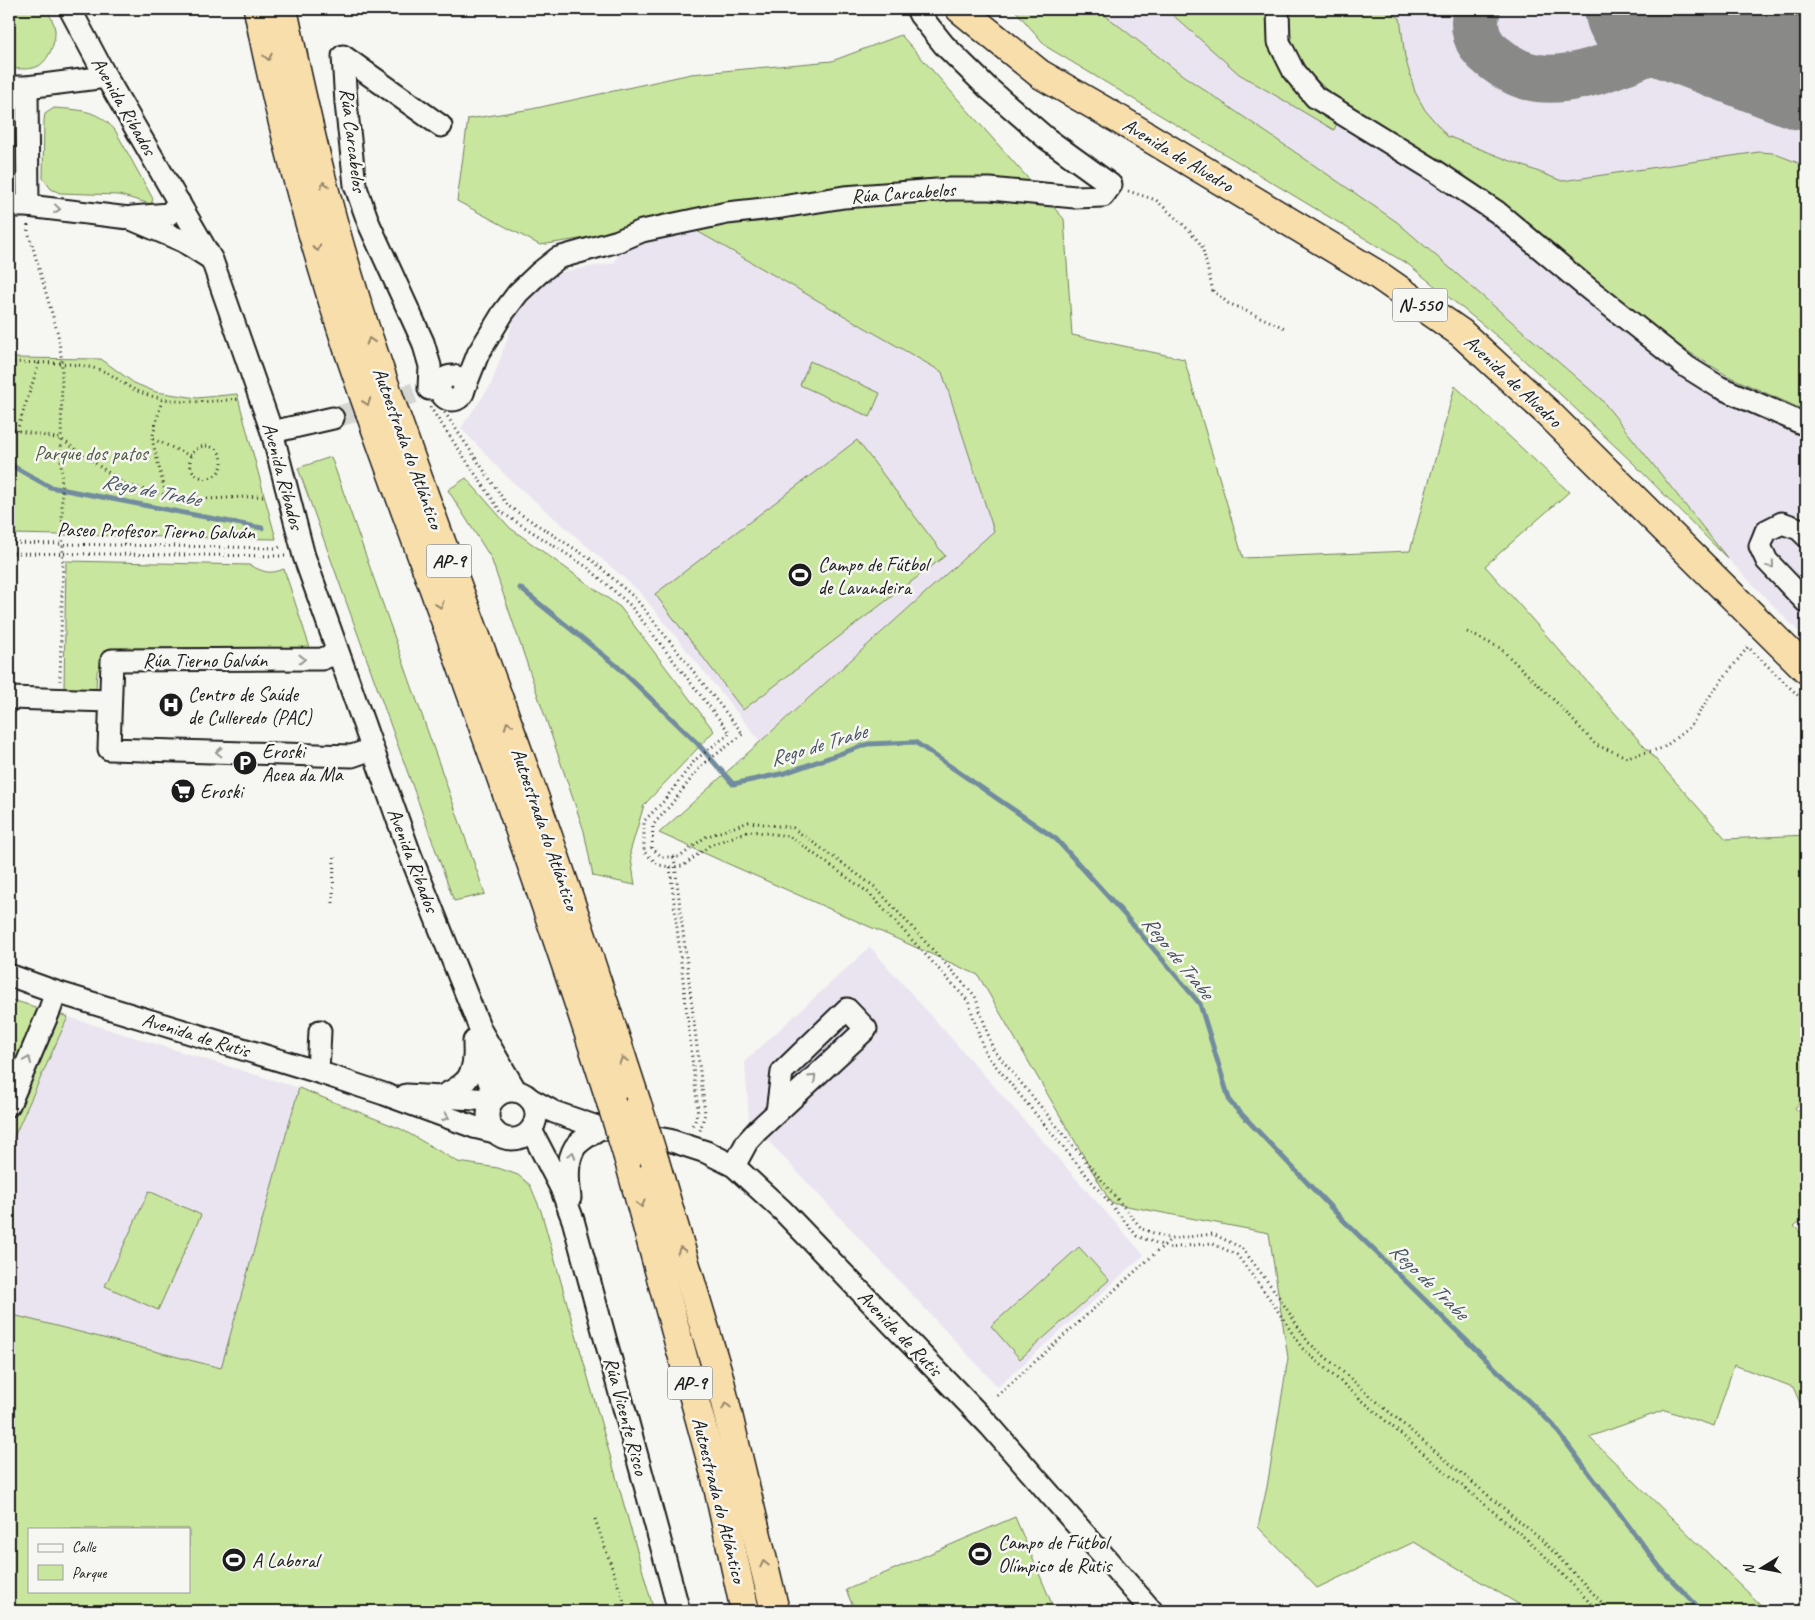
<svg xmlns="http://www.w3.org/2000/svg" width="1815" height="1620" font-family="Caveat,sans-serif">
<rect width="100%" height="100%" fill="#f6f6f2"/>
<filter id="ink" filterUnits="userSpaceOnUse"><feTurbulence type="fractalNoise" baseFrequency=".02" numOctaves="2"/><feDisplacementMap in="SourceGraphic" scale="10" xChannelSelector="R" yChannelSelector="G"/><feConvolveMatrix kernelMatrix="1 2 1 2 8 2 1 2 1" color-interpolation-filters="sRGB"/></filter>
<g filter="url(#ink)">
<g fill="#eae4f0">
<polygon points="1097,9 1806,9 1806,639 1728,559 1601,399 1397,222 1181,74"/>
<polygon points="683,223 942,372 994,531 760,741 639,591 508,478 461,428 491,385 520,302 547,274 614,263 621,249"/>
<polygon points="870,947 1144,1255 998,1387 749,1120 745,1061"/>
<polygon points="68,1017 299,1088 222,1368 9,1314 9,1149"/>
</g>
<g fill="#c9e69e" stroke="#72815d" fill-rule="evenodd">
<path d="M11 9H46C50 15 54 22 55 30 56 43 47 66 33 68 26 70 17 68 10 69Z"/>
<polygon points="1014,9 1097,9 1181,74 1397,222 1601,399 1728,559 1633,463 1509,346 1409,265 1047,47"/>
<polygon points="1166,9 1271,9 1271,30 1339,118 1334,130 1239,74"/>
<path d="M1290 9H1384L1400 18 1405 57 1415 92 1425 110 1447 136 1562 181 1759 152 1773 153 1806 166V411L1728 376 1681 347 1643 318 1484 189 1331 94C1313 77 1294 58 1290 32 1289 25 1290 16 1290 9Z"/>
<polygon points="901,35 1064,219 1072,335 1184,359 1243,558 1410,551 1455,386 1569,492 1485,566 1726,839 1806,835 1806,1096 1795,1108 1806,1118 1806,1216 1794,1226 1806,1238 1806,1412 1805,1414 1793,1387 1734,1365 1714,1426 1665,1410 1589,1437 1767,1611 1530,1611 1414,1542 1317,1588 1258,1527 1267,1487 1288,1358 1269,1233 1111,1203 978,975 659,833 994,531 942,372 683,223 540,245 457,201 468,119 532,109 691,74 832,61"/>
<path d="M54 108C80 110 96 109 115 130L153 199 151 204 119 195 60 193 51 189 43 178 44 120 45 114Z"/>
<polygon points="9,358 101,359 134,383 156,392 197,398 237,394 276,539 9,534"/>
<polygon points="810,361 880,393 870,417 800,385"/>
<polygon points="857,440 945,556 743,710 655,594"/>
<polygon points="331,457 485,894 454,901 298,468"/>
<polygon points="466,478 510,528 620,607 714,731 644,805 630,852 635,885 593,876 584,831 491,558 448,490"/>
<path d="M66 561 249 565C265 572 268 575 284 569L312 654H105L97 672 96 689H64Z"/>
<polygon points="9,999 68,1017 9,1148"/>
<path d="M299 1088 401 1129 458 1162 498 1168 518 1175 530 1185 541 1211 654 1611H9V1314L221 1368ZM29 1529H189V1591H29Z"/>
<polygon points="149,1191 201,1215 158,1310 105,1286"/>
<polygon points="1079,1247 1109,1280 1020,1359 991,1326"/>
<polygon points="1015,1517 1055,1611 855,1611 846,1590"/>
</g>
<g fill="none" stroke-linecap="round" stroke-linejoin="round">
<g stroke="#728c9f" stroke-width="5">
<polyline points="9,464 50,487 262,528"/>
<polyline points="520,588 618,667 697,743 733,784 785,773 868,744 915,742 1056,839 1123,913 1200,1004 1230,1102 1342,1219 1553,1425 1661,1569 1702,1611"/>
</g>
<path stroke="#898987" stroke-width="48" d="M1477 9C1472 27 1476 44 1492 56 1502 64 1515 73 1528 76 1558 84 1593 73 1621 62 1635 57 1649 50 1664 47 1693 40 1721 42 1750 50"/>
<polyline stroke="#898987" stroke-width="119" points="1644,9 1806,71"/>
<polyline stroke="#d5d5d2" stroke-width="21" stroke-dasharray="21 11" stroke-linecap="butt" points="333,418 421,391"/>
<defs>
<g id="minor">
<polyline points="70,9 106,77 212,260 272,432 304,556 410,854 481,1031 516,1091"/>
<polyline points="1278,9 1279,42 1294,72 1315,97 1437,172 1497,212 1584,285 1687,367 1719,387 1806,425"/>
<polyline points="9,87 27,87 106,77"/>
<polyline points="27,87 28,206"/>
<polyline points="9,206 28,206 129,218 183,241 208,257"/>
<polyline points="132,217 169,214 179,202"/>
<circle cx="452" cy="388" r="12"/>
<polyline points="429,389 430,366 423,342 369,224 355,185 346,103 343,56 441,126"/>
<polyline points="463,392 478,354 503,313 518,293 539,273 558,258 618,241 642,231 727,213 782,207 844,197 950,189 990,189 1075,197 1103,196 1111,185 1046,138 987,87 944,45 920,15 917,9"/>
<polyline points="272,432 333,418"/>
<polyline points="1806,536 1799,529 1782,523 1766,531 1760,546 1767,561 1806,602"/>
<polyline points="337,653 322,659 112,660 109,749 352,756 372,749"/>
<polyline points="9,698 110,701"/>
<polyline points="9,975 56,992 318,1072 384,1094 474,1127 495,1132"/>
<polyline points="474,1041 495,1097"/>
<polyline points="318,1072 320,1031"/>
<circle cx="512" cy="1115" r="24"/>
<polyline points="406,1095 492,1100"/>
<path d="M440 1097C467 1084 476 1077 474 1044"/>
<polyline points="530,1099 554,1112 600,1128 669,1140 706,1152 734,1166 782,1210 991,1427 1152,1611"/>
<polyline points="9,1105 50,1009 56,992"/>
<polyline points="531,1130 561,1188 573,1220 679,1611"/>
<polyline points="734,1166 747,1142 758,1130 866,1029 847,1009 782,1072 777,1112"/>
<path d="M570 1198C568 1181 566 1162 575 1147 580 1140 593 1133 600 1128"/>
</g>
<g id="highway">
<path d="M258 9C280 124 312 238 348 349 375 430 405 509 434 589 495 759 556 930 611 1102"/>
<path d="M283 9C307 124 334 240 373 351 420 488 472 624 521 760 563 875 600 991 638 1107"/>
<polyline points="960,9 1040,74 1120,120 1378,275 1461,333 1547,412 1806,669"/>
<polyline points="628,1157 716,1478 745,1611"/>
<polyline points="655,1162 718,1373 775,1611"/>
</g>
</defs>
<use href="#minor" stroke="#1c1c1c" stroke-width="25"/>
<use href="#highway" stroke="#1c1c1c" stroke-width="31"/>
<g stroke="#1c1c1c" stroke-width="3" stroke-dasharray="1 4" stroke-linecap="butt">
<polyline points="1128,191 1156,200 1190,231 1202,246 1213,291 1228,303 1287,329"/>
<polyline points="28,225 28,231 58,334 62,363 61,457 63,553 60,681"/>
<path d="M9 362C39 363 75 361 103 371 114 375 123 384 133 389 170 406 202 402 241 399"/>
<polyline points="162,400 152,439 166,495"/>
<polyline points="439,404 508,506 592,560 636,599 743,734 701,766 669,807 653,825 652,848 662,857 680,857 705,837 749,822 793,828 875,887 975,996 993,1049 1142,1229 1171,1239 1213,1234 1242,1248 1277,1294 1308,1342 1424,1442 1543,1541 1610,1611"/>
<polyline points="430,407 501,512 587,567 630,605 730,733 695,760 663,802 644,821 644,852 659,865 670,867 683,866 710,845 750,831 789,836 869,893 968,1001 985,1053 1137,1236 1170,1248 1211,1243 1237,1255 1270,1299 1302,1348 1418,1449 1537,1548 1598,1611"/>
<polyline points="9,429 61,439 126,485 166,495 207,499 263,496"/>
<polyline points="17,431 39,363"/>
<polyline points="153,439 191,456"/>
<circle cx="206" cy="462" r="16"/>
<polyline points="9,543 278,548 283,545"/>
<polyline points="9,553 286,556"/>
<polyline points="1467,632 1500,648 1558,704 1596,745 1627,757 1663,748 1690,727 1714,690 1748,647 1806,703"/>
<polyline points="674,857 705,1113 700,1131"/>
<polyline points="670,867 698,1110 695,1121 691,1127"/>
<polyline points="333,903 334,856"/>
<polyline points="997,1396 1171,1239"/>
<polyline points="595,1519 627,1611"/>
</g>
<use href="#minor" stroke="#f6f6f2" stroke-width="21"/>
<use href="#highway" stroke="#f8deab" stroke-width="28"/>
<defs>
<g id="highway-bridge">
<polyline points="611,1102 628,1157"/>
<polyline points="638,1107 655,1162"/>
</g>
</defs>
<use href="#highway-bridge" stroke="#1c1c1c" stroke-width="31" stroke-linecap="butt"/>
<use href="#highway-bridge" stroke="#f8deab" stroke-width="28"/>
</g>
<defs><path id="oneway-chevron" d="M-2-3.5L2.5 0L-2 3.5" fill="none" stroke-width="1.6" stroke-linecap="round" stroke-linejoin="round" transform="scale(1.25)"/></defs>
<g stroke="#95876b">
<use href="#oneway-chevron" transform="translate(268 57) rotate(77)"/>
<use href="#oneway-chevron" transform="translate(324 185) rotate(-105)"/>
<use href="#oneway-chevron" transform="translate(317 248) rotate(73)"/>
<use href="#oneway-chevron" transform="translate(370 341) rotate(-107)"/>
<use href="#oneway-chevron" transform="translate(367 402) rotate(70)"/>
<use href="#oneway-chevron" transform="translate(440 605) rotate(70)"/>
<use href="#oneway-chevron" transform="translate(508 725) rotate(-110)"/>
<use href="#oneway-chevron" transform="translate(623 1060) rotate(-108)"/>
<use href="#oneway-chevron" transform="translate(641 1204) rotate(75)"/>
<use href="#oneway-chevron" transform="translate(681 1250) rotate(-107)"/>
<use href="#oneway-chevron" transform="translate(726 1406) rotate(-103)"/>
<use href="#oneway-chevron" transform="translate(764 1564) rotate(-103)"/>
</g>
<g stroke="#949492">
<use href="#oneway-chevron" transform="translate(57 209) rotate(6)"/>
<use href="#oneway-chevron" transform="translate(1771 565) rotate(50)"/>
<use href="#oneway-chevron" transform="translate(302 659) rotate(-1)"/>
<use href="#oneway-chevron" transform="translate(219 752) rotate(-179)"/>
<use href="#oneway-chevron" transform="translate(28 1060) rotate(-67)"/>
<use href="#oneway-chevron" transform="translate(813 1078) rotate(-43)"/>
<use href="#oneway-chevron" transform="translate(446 1117) rotate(20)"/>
<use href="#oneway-chevron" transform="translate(572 1155) rotate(-69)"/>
</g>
</g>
<defs>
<symbol id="stadium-disc" viewBox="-11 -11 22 22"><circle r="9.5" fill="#1c1c1c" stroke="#f6f6f2"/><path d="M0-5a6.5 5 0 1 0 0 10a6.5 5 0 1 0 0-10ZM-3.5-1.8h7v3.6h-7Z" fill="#fff"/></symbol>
<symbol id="hospital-disc" viewBox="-11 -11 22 22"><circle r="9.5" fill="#1c1c1c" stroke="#f6f6f2"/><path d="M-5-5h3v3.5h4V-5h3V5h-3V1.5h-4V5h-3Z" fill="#fff"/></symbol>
<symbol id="parking-disc" viewBox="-11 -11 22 22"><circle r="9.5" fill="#1c1c1c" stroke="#f6f6f2"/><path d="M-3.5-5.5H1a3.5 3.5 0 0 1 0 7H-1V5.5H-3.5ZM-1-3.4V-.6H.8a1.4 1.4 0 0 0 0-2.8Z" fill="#fff"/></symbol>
<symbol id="supermarket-disc" viewBox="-11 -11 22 22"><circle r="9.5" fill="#1c1c1c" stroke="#f6f6f2"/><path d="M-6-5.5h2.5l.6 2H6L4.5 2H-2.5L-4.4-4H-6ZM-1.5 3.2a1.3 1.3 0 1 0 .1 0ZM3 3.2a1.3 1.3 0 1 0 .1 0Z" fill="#fff"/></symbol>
</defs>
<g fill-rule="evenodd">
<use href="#stadium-disc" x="786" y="561" width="28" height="28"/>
<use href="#hospital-disc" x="157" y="691" width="28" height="28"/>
<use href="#parking-disc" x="231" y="749" width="28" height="28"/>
<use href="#supermarket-disc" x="169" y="777" width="28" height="28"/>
<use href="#stadium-disc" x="966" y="1540" width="28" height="28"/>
<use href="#stadium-disc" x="220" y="1546" width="28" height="28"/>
</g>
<g text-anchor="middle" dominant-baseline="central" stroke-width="5" stroke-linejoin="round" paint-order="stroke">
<g fill="#f6f6f2" stroke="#5d5d5c" stroke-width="1">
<rect x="1392.5" y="288.5" width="55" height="33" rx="4"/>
<rect x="426.5" y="544.5" width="45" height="33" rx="4"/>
<rect x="667.5" y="1366.5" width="45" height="33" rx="4"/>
</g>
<g font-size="19" font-weight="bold" fill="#1c1c1c">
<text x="1420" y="305">N-550</text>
<text x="449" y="561">AP-9</text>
<text x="690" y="1383">AP-9</text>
</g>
<g font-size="20" fill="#1c1c1c" stroke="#f6f6f2">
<text transform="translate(124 106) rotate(60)">Avenida Ribados</text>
<text transform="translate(353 140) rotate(83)">Rúa Carcabelos</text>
<text transform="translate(1178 155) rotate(31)">Avenida de Alvedro</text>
<text transform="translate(903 193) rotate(-4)">Rúa Carcabelos</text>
<text transform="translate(1513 381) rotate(43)">Avenida de Alvedro</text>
<text transform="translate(408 448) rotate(70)">Autoestrada do Atlántico</text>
<text transform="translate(283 476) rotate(75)">Avenida Ribados</text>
<text transform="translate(156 531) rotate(1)">Paseo Profesor Tierno Galván</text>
<text x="205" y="660">Rúa Tierno Galván</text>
<text transform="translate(545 829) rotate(71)">Autoestrada do Atlántico</text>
<text transform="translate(413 860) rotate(69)">Avenida Ribados</text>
<text transform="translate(196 1035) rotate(17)">Avenida de Rutis</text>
<text transform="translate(900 1333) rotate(46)">Avenida de Rutis</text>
<text transform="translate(626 1416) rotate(75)">Rúa Vicente Risco</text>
<text transform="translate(719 1500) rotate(76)">Autoestrada do Atlántico</text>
</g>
<g font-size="20" fill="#505943" stroke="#f6f6f2">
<text x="91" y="453">Parque dos patos</text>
</g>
<g font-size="20" fill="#1c1c1c" stroke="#f6f6f2" text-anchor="start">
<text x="818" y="564">Campo de Fútbol<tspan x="818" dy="23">de Lavandeira</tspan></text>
<text x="188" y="694">Centro de Saúde<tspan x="188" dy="23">de Culleredo (PAC)</tspan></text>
<text x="262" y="751">Eroski<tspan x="262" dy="23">Acea da Ma</tspan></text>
<text x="200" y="791">Eroski</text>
<text x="998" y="1542">Campo de Fútbol<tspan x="998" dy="23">Olímpico de Rutis</tspan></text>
<text x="252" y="1560">A Laboral</text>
</g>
<g font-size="21" font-style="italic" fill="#47545d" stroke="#f6f6f2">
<text transform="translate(151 490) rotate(11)">Rego de Trabe</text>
<text transform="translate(818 745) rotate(-17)">Rego de Trabe</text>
<text transform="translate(1178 957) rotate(51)">Rego de Trabe</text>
<text transform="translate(1429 1281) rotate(44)">Rego de Trabe</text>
</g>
</g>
<rect width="1815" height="1620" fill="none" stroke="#f6f6f2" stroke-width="30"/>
<rect x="15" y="15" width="1785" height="1590" fill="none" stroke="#1c1c1c" stroke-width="2" filter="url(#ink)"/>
<rect x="28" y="1528" width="162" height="65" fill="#f6f6f2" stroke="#9f9f9c"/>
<rect x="38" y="1544" width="25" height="8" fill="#f6f6f2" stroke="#9f9f9c"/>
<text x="72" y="1552" font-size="15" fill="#1c1c1c">Calle</text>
<rect x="38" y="1565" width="25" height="15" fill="#c9e69e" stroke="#9f9f9c"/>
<text x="72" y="1578" font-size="15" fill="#1c1c1c">Parque</text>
<g transform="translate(1762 1568) rotate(260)" stroke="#f6f6f2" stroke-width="4" paint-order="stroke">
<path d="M0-4L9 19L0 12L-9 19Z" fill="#1c1c1c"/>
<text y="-8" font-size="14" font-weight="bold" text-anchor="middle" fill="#1c1c1c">N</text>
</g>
</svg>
